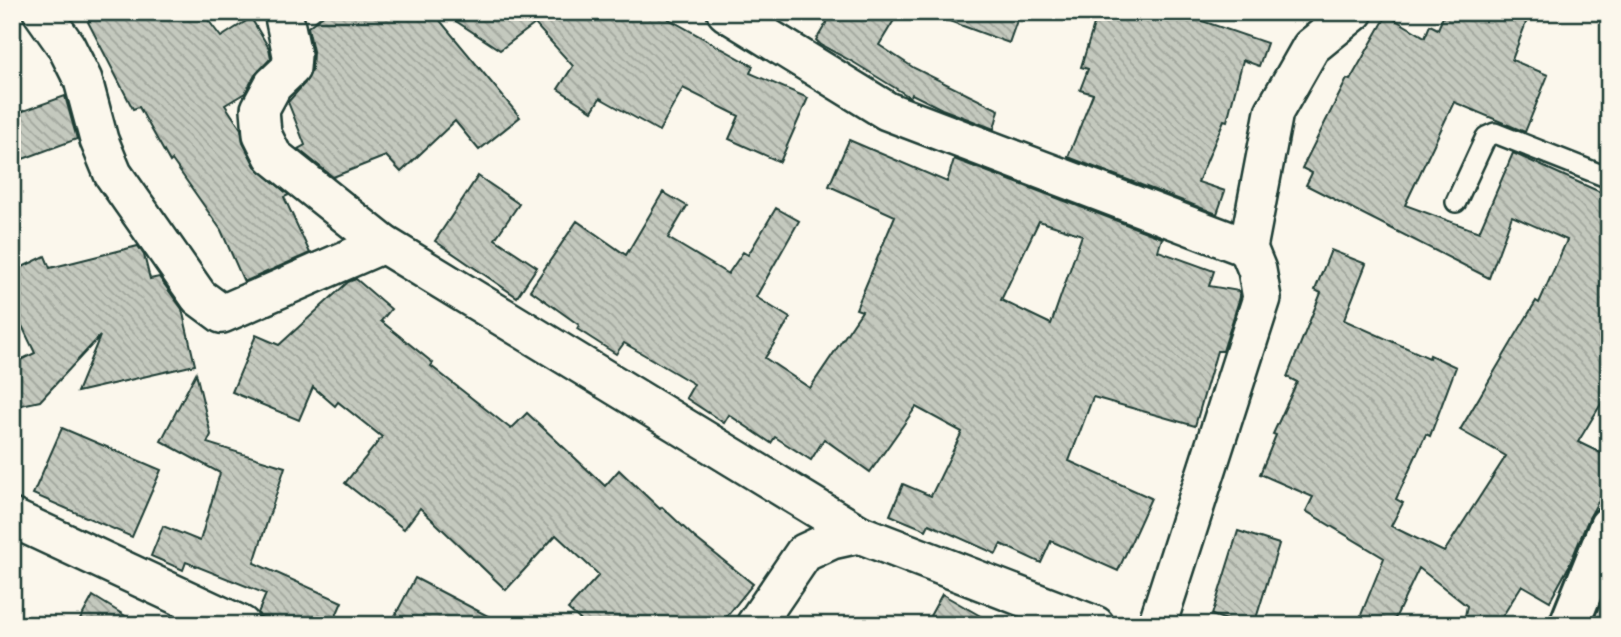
<svg xmlns="http://www.w3.org/2000/svg" width="1621" height="637" font-family="'Balsamiq Sans',sans-serif">
<defs>
<pattern id="building-back-hatch" width="6" height="6" patternUnits="userSpaceOnUse" patternTransform="scale(1.75)"><rect width="6" height="6" fill="#c4c9be"/><path d="M-1 5l2 2M0 0l6 6M5-1l2 2" fill="none" stroke="#9fa49b"/></pattern>
</defs>
<rect width="100%" height="100%" fill="#fbf7ec"/>
<filter id="ink" filterUnits="userSpaceOnUse"><feTurbulence type="fractalNoise" baseFrequency=".0143" numOctaves="2"/><feDisplacementMap in="SourceGraphic" scale="14" xChannelSelector="R" yChannelSelector="G"/><feConvolveMatrix kernelMatrix="1 2 1 2 8 2 1 2 1" color-interpolation-filters="sRGB"/></filter>
<g filter="url(#ink)">
<g fill="url(#building-back-hatch)" stroke="#1f3d34" stroke-width="2" fill-rule="evenodd">
<polygon points="106,12 202,12 221,37 251,18 269,48 271,58 255,75 245,93 225,105 241,129 243,143 255,166 289,195 284,197 310,253 244,282 221,230 172,160 170,162 139,107 133,109 88,22"/>
<polygon points="327,12 433,12 520,117 479,150 455,121 401,172 386,156 333,177 298,149 305,145 288,102 305,83 312,70 313,51 308,27"/>
<polygon points="442,12 656,12 753,66 750,73 808,98 780,162 729,139 739,116 683,88 659,131 600,98 592,111 558,89 573,66 535,24 500,50"/>
<polygon points="833,12 899,12 879,45 914,68 999,110 994,129 942,109 912,94 910,97 908,96 853,62 821,45 816,40"/>
<polygon points="933,12 1020,12 1009,43 933,15"/>
<polygon points="1098,12 1147,12 1171,20 1173,12 1176,12 1267,43 1259,66 1243,60 1227,121 1224,120 1198,182 1225,191 1217,214 1068,157 1093,94 1080,90 1088,69 1081,67"/>
<polygon points="1445,12 1530,12 1512,60 1548,75 1525,132 1454,102 1405,205 1479,232 1513,153 1609,196 1609,391 1578,442 1609,457 1609,482 1589,518 1569,566 1550,601 1522,585 1497,625 1483,625 1465,616 1467,606 1419,568 1392,625 1357,625 1384,558 1306,511 1313,497 1260,474 1276,435 1273,434 1297,382 1287,377 1321,293 1315,290 1331,250 1366,264 1344,320 1429,358 1430,355 1456,367 1430,436 1426,434 1396,499 1403,503 1391,526 1444,552 1506,456 1460,430 1536,301 1539,303 1567,240 1512,216 1489,278 1306,185 1312,173 1302,168 1347,79 1350,80 1387,15 1425,37 1430,25 1438,29"/>
<polygon points="65,96 77,139 12,163 12,115"/>
<path d="M849 140 947 182 954 159 1162 238 1158 251 1214 271 1209 286 1239 291 1240 297 1223 351H1217L1195 426 1093 397 1069 461 1151 498 1118 571 1051 541 1041 563 1001 544 996 554 929 524 926 530 890 515 903 484 931 496 962 432 916 407 870 472 824 439 811 460 775 437 771 443 729 415 724 423 686 398 694 384 624 343 616 354 577 329 579 325 530 290 577 221 626 255 663 192 687 206 668 238 728 274 743 252 748 255 776 208 799 221 756 297 790 318 765 358 810 388 862 311 856 309 895 216 829 186ZM1039 221 1082 235 1051 324 1001 300Z"/>
<polygon points="478,176 519,204 495,239 537,267 517,297 435,241"/>
<polygon points="138,246 144,255 150,279 159,277 182,309 195,365 77,392 100,336 40,401 12,407 12,364 35,353 12,305 12,272 45,256 50,268"/>
<polygon points="356,279 391,309 381,321 433,363 431,366 511,429 527,413 605,486 619,470 660,509 662,507 694,537 753,584 720,625 586,625 568,609 599,575 556,535 506,590 420,508 404,529 345,483 382,437 338,402 335,406 313,387 299,420 232,392 256,335 279,345 348,282"/>
<polygon points="196,373 211,435 207,443 285,467 254,563 342,602 332,625 278,625 260,617 258,613 266,594 186,562 183,570 151,556 163,526 200,541 220,473 161,441"/>
<polygon points="62,428 161,470 132,537 33,494"/>
<polygon points="1238,531 1279,544 1254,625 1242,625 1212,615"/>
<polygon points="415,578 505,625 390,625"/>
<polygon points="942,594 996,625 925,625"/>
<polygon points="93,596 140,625 77,625"/>
</g>
<g fill="none" stroke-linecap="round" stroke-linejoin="round">
<defs>
<polyline id="service" points="1456,202 1486,137 1495,133 1609,178"/>
<g id="minor">
<polyline points="42,12 66,46 83,80 99,140 113,174 199,297 222,314 383,244"/>
<polyline points="283,12 292,55 291,68 273,85 260,109 262,134 273,156 383,244 859,534"/>
<polyline points="726,12 887,111 1248,248"/>
<polyline points="12,518 241,625"/>
<polyline points="755,625 804,553 832,540 859,534 1095,625"/>
<polyline points="1157,625 1262,298 1257,270 1248,248 1274,112 1311,47 1354,12"/>
</g>
<polyline id="tertiary" points="1569,625 1609,526"/>
</defs>
<use href="#service" stroke="#1f3d34" stroke-width="24"/>
<use href="#minor" stroke="#1f3d34" stroke-width="42"/>
<use href="#tertiary" stroke="#1f3d34" stroke-width="44"/>
<use href="#service" stroke="#fbf7ec" stroke-width="19"/>
<use href="#minor" stroke="#fbf7ec" stroke-width="37"/>
<use href="#tertiary" stroke="#fbf7ec" stroke-width="38"/>
</g>
</g>
<rect width="1621" height="637" fill="none" stroke="#fbf7ec" stroke-width="42"/>
<rect x="21" y="21" width="1579" height="595" fill="none" stroke="#1f3d34" stroke-width="2.5" filter="url(#ink)"/>
</svg>
